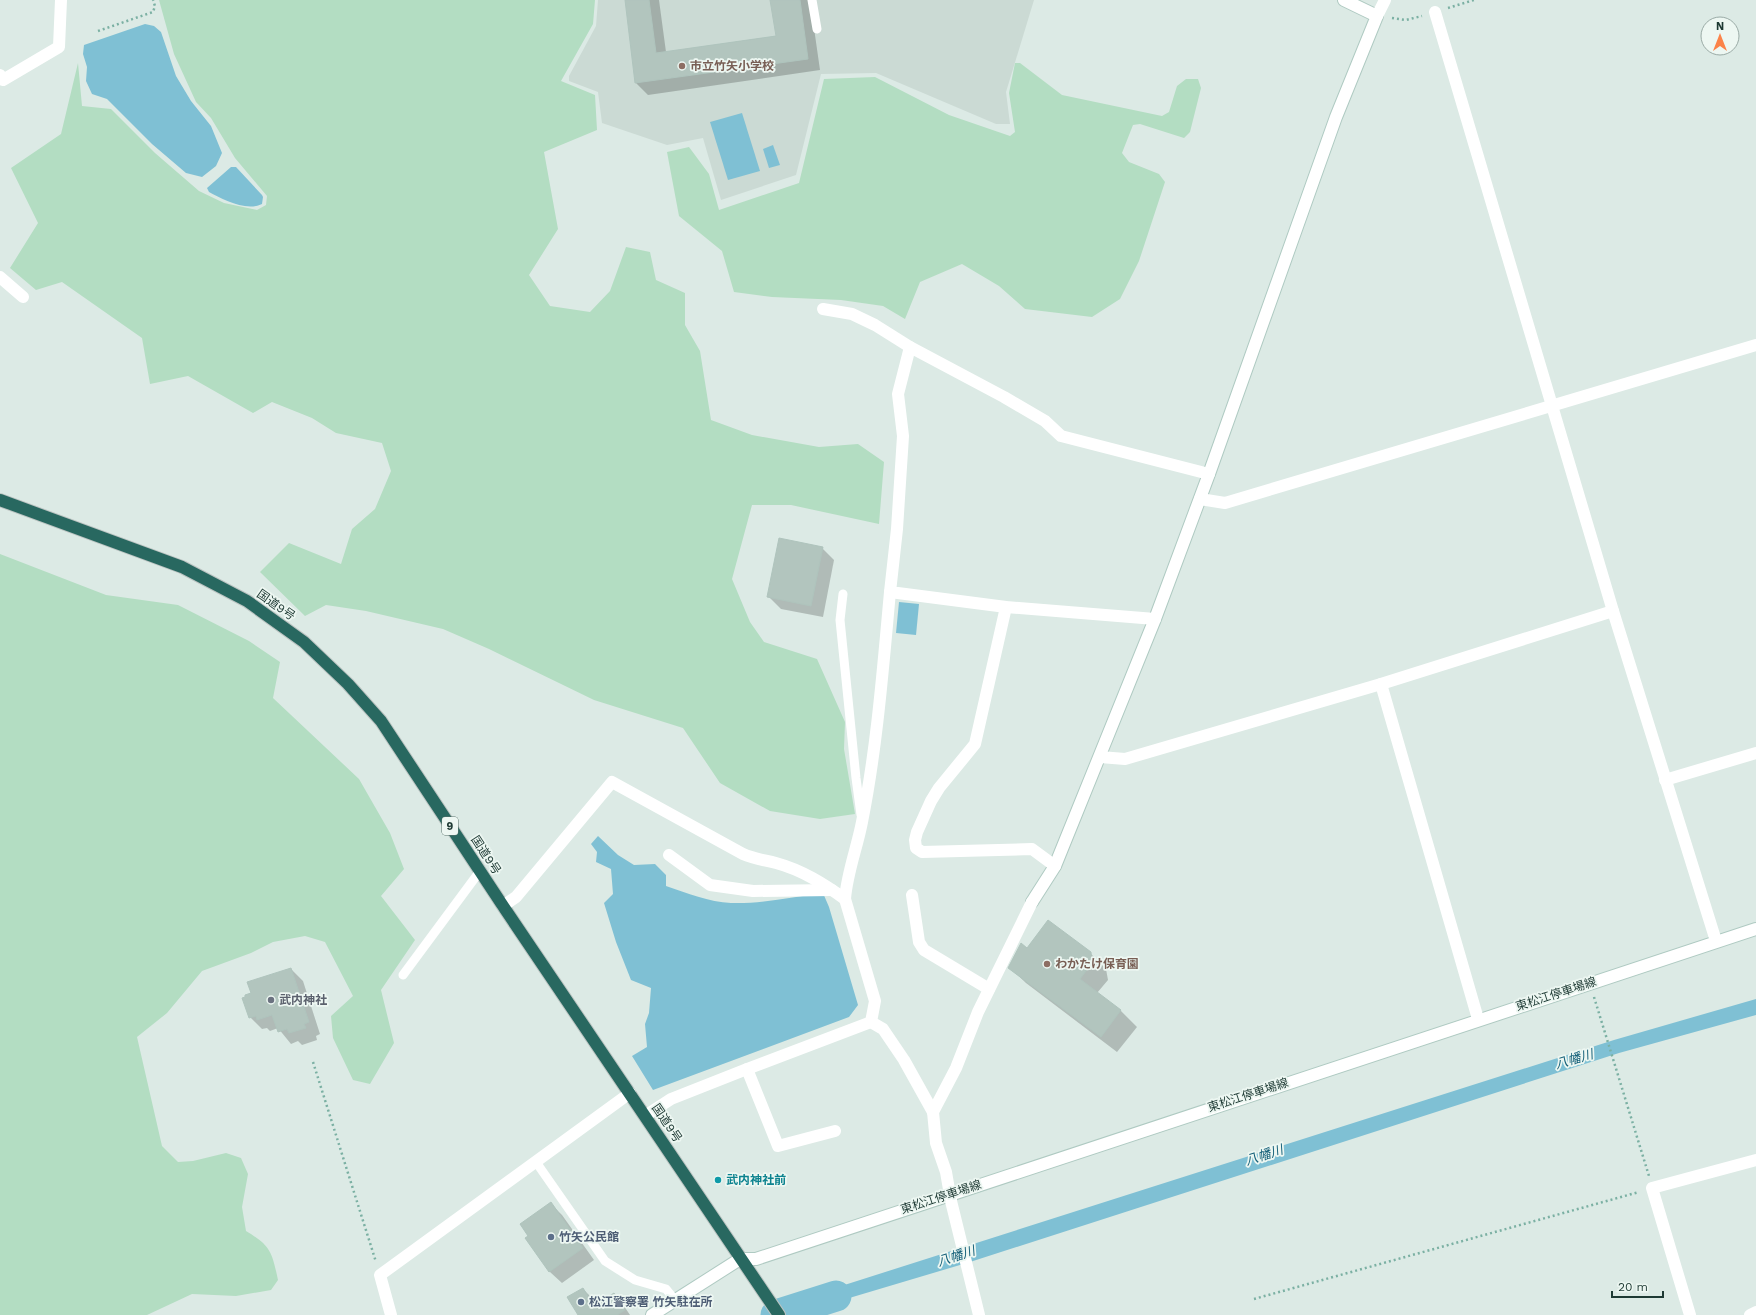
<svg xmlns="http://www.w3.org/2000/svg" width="1756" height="1315" font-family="'Work Sans','Noto Sans JP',sans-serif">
<rect width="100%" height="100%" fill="#dceae5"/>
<polygon fill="#cbdad4" points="598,0 1034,0 1006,92 1010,124 996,124 876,73 821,74 796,175 721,200 703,138 667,145 602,123 598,92 569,81 569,76 596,26"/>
<g fill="#b3ddc2">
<polygon points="159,0 595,0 593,24 561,81 595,95 597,130 544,152 558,229 529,275 550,306 590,312 610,291 626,247 650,252 656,280 685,293 685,325 700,351 711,420 752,435 819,447 858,444 884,462 879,524 791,505 752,505 732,579 750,622 764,642 817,659 845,722 844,749 855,814 820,819 770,811 720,783 683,728 594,700 489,649 443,629 366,611 326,605 305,616 260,572 289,543 341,564 352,529 375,509 391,471 382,443 336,433 312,418 272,402 253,413 188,376 150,384 142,338 62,282 36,290 10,268 38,223 11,168 61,134 78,63 82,106 111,109 155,153 199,191 224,203 257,210 266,205 267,196 235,158 211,118 196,102 174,54"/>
<polygon points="1015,63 1020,63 1062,95 1162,116 1169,112 1177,86 1186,79 1198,79 1201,88 1190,132 1184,138 1140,124 1133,125 1122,153 1129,162 1159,174 1165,182 1139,261 1120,299 1092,317 1025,309 999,286 962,264 920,282 905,319 883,306 841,300 772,297 734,292 722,251 679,216 667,152 689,147 709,174 719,210 799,183 824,79 875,77 949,115 1010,136 1015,132 1009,93"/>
<path d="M0 554 106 595 178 605 249 641 280 662 273 698 359 779 390 833 404 869 381 896 415 940 381 990 394 1043 370 1084 353 1080 333 1038 331 1016 353 996 325 942 305 936 273 942 251 953 202 971 167 1013 137 1037 162 1146 178 1162 193 1161 226 1153 241 1158 248 1174 242 1207 246 1231C271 1246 272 1252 278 1280L271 1290 236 1296 192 1294 147 1315H0Z"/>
</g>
<g fill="#7fc0d4">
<polygon points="145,24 154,26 161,32 176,76 191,101 211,126 222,153 216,166 202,177 186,173 152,144 107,99 92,94 86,81 87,67 83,54 84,45"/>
<polygon points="742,113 760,171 728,180 710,122"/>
<polygon points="773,145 780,165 769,168 763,149"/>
<path d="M231 167H236L262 195 263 197 262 204C246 212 222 199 209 192L207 188Z"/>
<polygon points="899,602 919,604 916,635 896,633"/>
<path d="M598 836 618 855 634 865 655 864 666 875V886C687 893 709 902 731 903 762 904 793 897 823 893L829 907 858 1005 849 1017 653 1090 632 1056 647 1047 645 1024 649 1013 651 988 631 980 616 942 604 903 613 894 611 869 596 862 597 852 591 844Z"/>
<polygon points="1756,999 1756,1015 1619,1053 970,1262 799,1313 791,1302 1614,1040"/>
</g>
<g fill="#0003">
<polygon points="626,0 659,0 666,52 777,36 771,0 810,0 820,70 648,95 636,83"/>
<polygon points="822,548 834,560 823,617 781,609 769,597"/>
<polygon points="1027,949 1090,953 1106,969 1108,980 1097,993 1121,1011 1137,1027 1117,1052 1026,983 1009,967"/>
<polygon points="291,969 303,981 320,1034 316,1036 317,1040 302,1045 298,1041 291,1044 278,1028 270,1031 267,1028 262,1029 250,1017 252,993"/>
<polygon points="550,1203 562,1215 594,1260 562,1283 550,1272 526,1238 530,1236"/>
<polygon points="583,1289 591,1297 596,1306 614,1295 622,1303 630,1315 579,1315"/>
</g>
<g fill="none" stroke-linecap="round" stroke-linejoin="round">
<polyline stroke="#7fc0d4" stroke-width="31" points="776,1315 836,1296"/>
</g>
<g fill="#b2c5be" stroke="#afc4bd">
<polygon points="625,0 649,0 656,53 776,36 770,0 800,0 808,59 635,83"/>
<polygon points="779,538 823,547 811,606 767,597"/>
<polygon points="1048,920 1091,952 1092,963 1080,979 1121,1010 1101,1037 1008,968 1021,943 1027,948"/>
<polygon points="291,968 309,1022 304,1024 306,1028 289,1033 287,1029 278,1032 272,1015 257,1020 256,1016 249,1018 242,998 245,997 245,995 251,993 247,982"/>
<polygon points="551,1202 583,1248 549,1272 525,1238 528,1236 520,1224"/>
<polygon points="583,1288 594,1306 614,1293 625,1310 617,1315 578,1315 567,1297"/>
</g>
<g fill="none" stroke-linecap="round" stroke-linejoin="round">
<defs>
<g id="secondary">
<polyline points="1032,902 1055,866 1155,619 1209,474 1336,117 1377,16 1344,0"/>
<polyline points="652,1315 740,1259 756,1259 1756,929"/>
</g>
<polyline id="highway" points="0,500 182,567 247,601 304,642 348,684 381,721 503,906 779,1315"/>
</defs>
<use href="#secondary" stroke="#afcac2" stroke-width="14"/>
<use href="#highway" stroke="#bcc4c2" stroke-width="14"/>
<g stroke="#7bb0a3" stroke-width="2.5" stroke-dasharray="2 3" stroke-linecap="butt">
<polyline points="1448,8 1474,0"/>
<polyline points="1392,18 1406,20 1422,16"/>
<polyline points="98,31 153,12 155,6 153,0"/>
<polyline points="1594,997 1649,1176"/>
<polyline points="313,1062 376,1262"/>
<polyline points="1254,1299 1639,1192"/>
</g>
<g stroke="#fff" stroke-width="9">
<polyline points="812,0 817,29"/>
<polyline points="843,594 840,620 856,778 861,815"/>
<polyline points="403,975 480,871"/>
<polyline points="536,1162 605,1261 635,1280 666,1289 675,1300"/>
</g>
<g stroke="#fff" stroke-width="12">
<polyline points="1435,12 1613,611 1716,941"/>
<polyline points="1377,16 1385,0"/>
<polyline points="0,75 3,80 59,47 61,0"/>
<polyline points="0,277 23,297"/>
<polyline points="823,309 852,314 875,325 910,347"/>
<polyline points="1200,499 1225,503 1756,345"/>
<path d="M890 592C883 668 877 747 862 822 857 848 847 873 845 899L875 1001 871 1022 883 1029 904 1060 933 1112"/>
<polyline points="1006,607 975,744 939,788 931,801 917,832 915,840 916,848 922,852 1032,849 1055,866"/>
<polyline points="1155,619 1006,607 890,592 897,529 903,436 898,394 910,347 1004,397 1045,421 1061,436 1209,474"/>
<polyline points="1100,757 1125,759 1381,684"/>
<polyline points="1665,780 1756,753"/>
<polyline points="669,855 710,885 753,891 832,890"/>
<polyline points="912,895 919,942 924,950 989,989"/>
<path d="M503 906 516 897 612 782 743 854C754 859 764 860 776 863 802 870 824 884 845 899"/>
<polyline points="1478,1019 1381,684 1613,611"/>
<polyline points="645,1116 671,1099 747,1069"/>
<polyline points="835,1131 778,1146 747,1069 871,1022"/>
<polyline points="391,1315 380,1275 630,1093"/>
<polyline points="979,1315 951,1201 946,1172 936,1143 933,1112 956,1068 978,1012 1032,902"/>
<polyline points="1690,1315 1652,1188 1756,1160"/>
<polyline points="1750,1315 1756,1312"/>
</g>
<use href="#secondary" stroke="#fff" stroke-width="12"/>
<use href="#highway" stroke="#286860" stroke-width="12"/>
</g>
<g fill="#8d6e63" stroke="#edf7f2" stroke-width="1.5">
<circle cx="682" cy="66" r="4"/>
<circle cx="1047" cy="964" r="4"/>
</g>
<circle fill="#6b7280" stroke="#edf7f2" stroke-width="1.5" cx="271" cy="1000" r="4"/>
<circle fill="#0f9aa8" stroke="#edf7f2" stroke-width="1.5" cx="718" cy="1180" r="4"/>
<g fill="#5c6f8a" stroke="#edf7f2" stroke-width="1.5">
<circle cx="551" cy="1237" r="4"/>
<circle cx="581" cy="1302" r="4"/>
</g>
<g text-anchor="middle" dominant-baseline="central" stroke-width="3.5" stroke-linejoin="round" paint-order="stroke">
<rect fill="#edf7f2" stroke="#5c736d" stroke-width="1" x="442" y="817" width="16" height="18" rx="3"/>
<g font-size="11" font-weight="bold" fill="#1e3a34">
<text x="450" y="826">9</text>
</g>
<g font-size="12" font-weight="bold" fill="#785e54" stroke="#edf7f2" text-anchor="start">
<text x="690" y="66">市立竹矢小学校</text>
<text x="1055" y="964">わかたけ保育園</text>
</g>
<g font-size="12" fill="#1e3a34" stroke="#edf7f2">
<text transform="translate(276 605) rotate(35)">国道9号</text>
<text transform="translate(486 855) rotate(57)">国道9号</text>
<text transform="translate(1556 994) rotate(-18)">東松江停車場線</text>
<text transform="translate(1248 1095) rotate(-18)">東松江停車場線</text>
<text transform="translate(667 1123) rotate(56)">国道9号</text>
<text transform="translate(941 1197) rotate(-18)">東松江停車場線</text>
</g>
<g font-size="12" font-weight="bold" fill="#5b616d" stroke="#edf7f2" text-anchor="start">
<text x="279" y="1000">武内神社</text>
</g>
<g font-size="12" font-weight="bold" fill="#0d838f" stroke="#edf7f2" text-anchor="start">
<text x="726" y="1180">武内神社前</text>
</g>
<g font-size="12" font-weight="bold" fill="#4e5e75" stroke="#edf7f2" text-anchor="start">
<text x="559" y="1237">竹矢公民館</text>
<text x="589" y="1302">松江警察署 竹矢駐在所</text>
</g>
<g font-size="13" font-style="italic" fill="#156079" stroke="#edf7f2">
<text transform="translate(1574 1059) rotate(-16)">八幡川</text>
<text transform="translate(1264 1155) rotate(-18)">八幡川</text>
<text transform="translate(956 1256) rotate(-18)">八幡川</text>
</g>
</g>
<g transform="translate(1720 36)"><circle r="19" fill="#edf7f2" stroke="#9aaba6"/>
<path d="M0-3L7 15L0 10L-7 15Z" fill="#fb8349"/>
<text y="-6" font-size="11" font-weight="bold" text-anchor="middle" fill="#1e3a34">N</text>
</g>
<path d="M1612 1291v6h51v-6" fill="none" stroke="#1e3a34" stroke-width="2"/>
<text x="1618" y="1291" font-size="12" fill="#1e3a34" stroke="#edf7f2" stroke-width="3" paint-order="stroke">20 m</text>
</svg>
